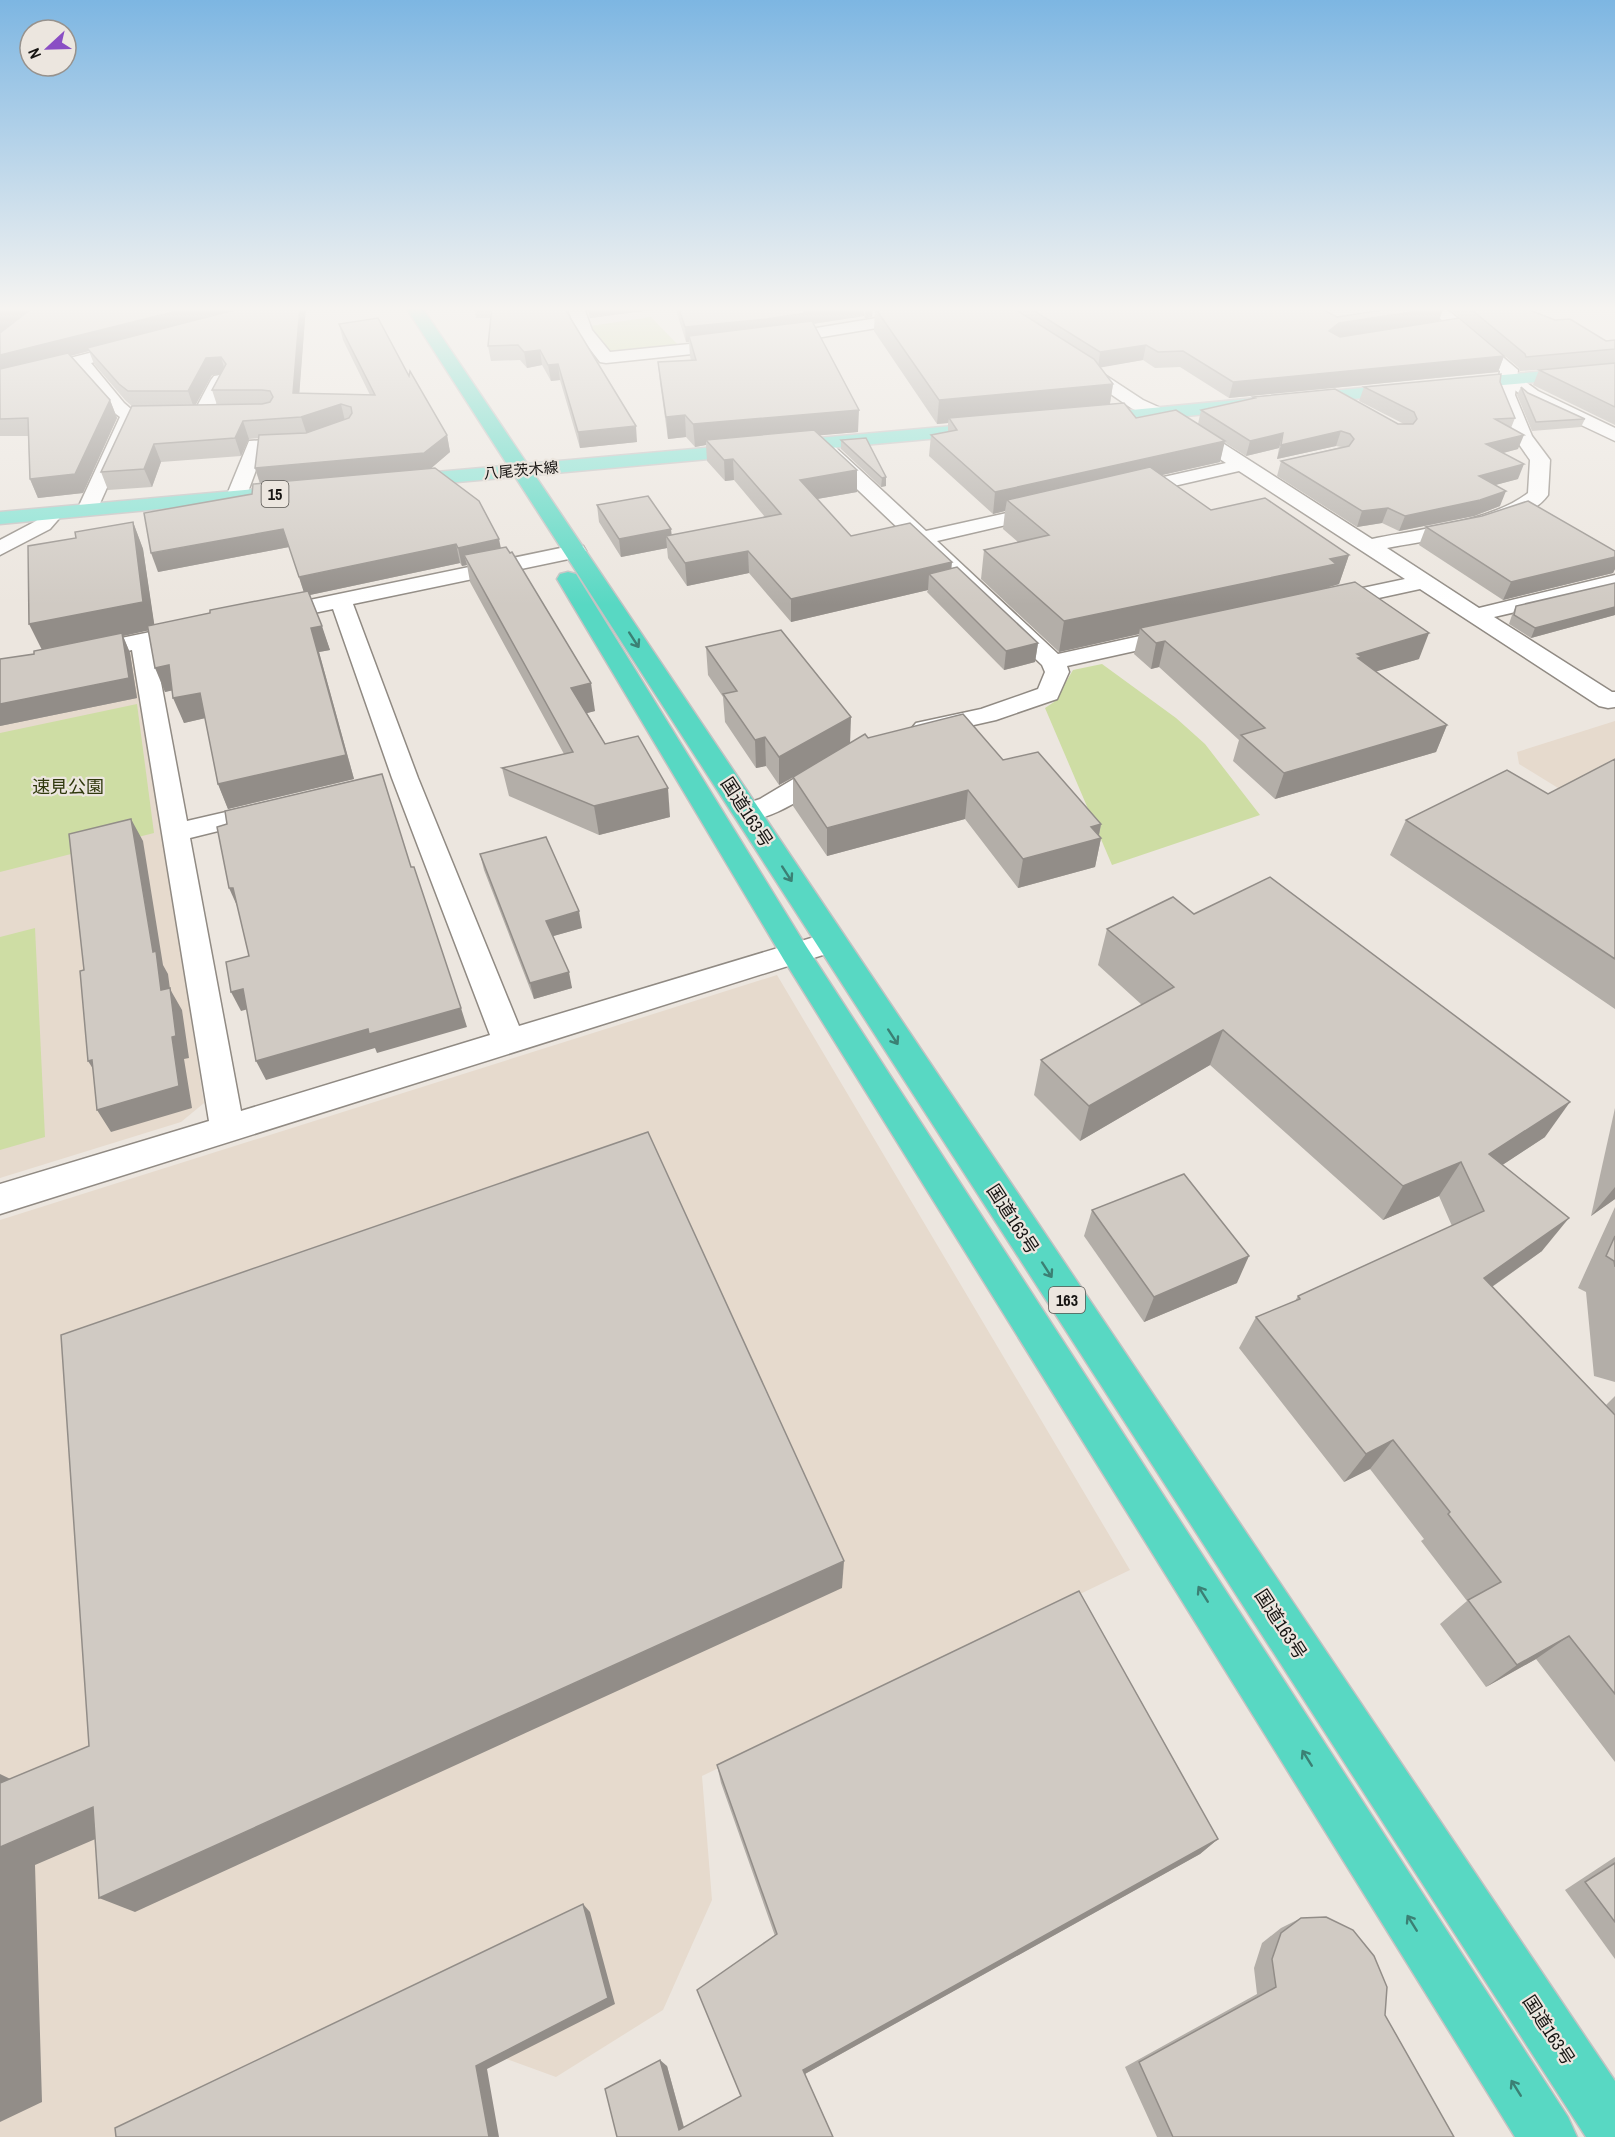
<svg xmlns="http://www.w3.org/2000/svg" width="1615" height="2137" font-family="'Archivo Narrow','Noto Sans JP',sans-serif">
<rect width="100%" height="100%" fill="#ece6df"/>
<g fill="#e6dacd">
<polygon points="126,650 135,652 204,1103 181,1122 0,1178 0,677"/>
<polygon points="1615,721 1615,823 1519,764 1517,752"/>
<polygon points="777,975 1130,1570 702,1776 712,1900 663,2010 556,2077 490,2053 283,2137 0,2137 0,1220"/>
</g>
<g fill="#cedda4">
<polygon points="651,317 679,346 610,354 590,326"/>
<polygon points="1102,664 1176,718 1205,744 1260,815 1112,865 1045,708 1054,702 1073,670"/>
<polygon points="137,704 154,833 0,872 0,733"/>
<polygon points="35,928 45,1137 0,1150 0,937"/>
</g>
<g fill="none" stroke-linecap="round" stroke-linejoin="round">
<defs>
<g id="minor">
<polygon points="570,306 589,306 585,311 592,330 610,352 768,336 895,315 903,320 895,325 768,346 606,363 600,362 576,331 568,309"/>
<path d="M1426 306H1443L1518 370 1515 395 1532 436 1550 460 1548 495C1525 529 1427 540 1387 548L1479 608 1615 575V589L1494 617 1612 692H1615V707L1608 708 1599 706 1420 589 1328 609 1320 607 1317 602 1320 597 1405 579 1239 471 1126 497 1119 495 1116 491 1119 487 1226 463 1171 427 1131 408 1067 364 1070 360H1082L1143 400 1185 419 1372 539C1418 529 1491 522 1528 493L1530 460 1514 437 1497 395 1500 371Z"/>
<polygon points="136,341 142,342 144,346 142,350 91,363 124,403 139,416 97,510 94,514 80,514 77,510 120,417 112,411 76,367 0,386 0,376"/>
<polygon points="220,375 226,376 229,380 211,414 208,418 196,418 193,414 211,380 214,376"/>
<polygon points="303,438 310,440 312,444 310,448 263,451 246,497 243,501 229,501 226,497 249,441"/>
<polygon points="825,442 832,444 926,531 1047,504 1054,506 1057,510 1054,514 937,541 1058,654 1181,627 1189,629 1193,634 1189,639 1067,666 1069,672 1057,699 996,720 925,736 916,733 912,728 916,723 981,709 1038,689 1045,672 1042,665 818,452 816,448 818,444"/>
<polygon points="575,545 583,546 586,551 583,556 353,604 418,778 519,1026 831,932 842,935 846,942 842,949 0,1214 0,1184 209,1121 132,650 0,677 0,663 194,623 202,625 206,630 202,635 154,645 187,821 269,802 279,804 283,810 279,816 190,838 241,1111 490,1035 392,778 333,609 271,622 263,620 260,615 263,610 271,608"/>
<path d="M831 760 840 762 844 768 840 774C815 789 768 827 737 819L733 813 737 807 760 799 822 762Z"/>
</g>
<g id="tertiary">
<polygon points="1509,373 1515,374 1538,391 1615,428 1615,441 1526,399 1500,378 1503,374"/>
<polygon points="53,508 60,510 63,514 50,529 0,555 0,540 36,521 46,510"/>
</g>
<g id="primary">
<polygon points="1615,365 1615,375 1457,389 1451,388 1448,384 1451,380 1457,379"/>
<polygon points="1405,384 1411,385 1414,389 1411,393 1089,426 1083,424 1080,420 1083,416 1089,414"/>
<polygon points="987,423 994,425 996,429 994,433 402,487 395,485 392,481 395,477 402,475"/>
<polygon points="279,487 286,489 289,493 286,497 0,524 0,512"/>
</g>
<g id="trunk">
<polygon points="405,306 421,306 1615,2081 1615,2137 1586,2137"/>
<polygon points="568,572 576,574 579,579 806,946 1568,2117 1577,2137 1515,2137 784,960 557,579 560,574"/>
</g>
</defs>
<use href="#minor" stroke="#908a83" stroke-width="3"/>
<use href="#tertiary" stroke="#908a83" stroke-width="3"/>
<use href="#primary" stroke="#c3c2c2" stroke-width="3"/>
<use href="#trunk" stroke="#c3c2c2" stroke-width="3"/>
<use href="#minor" fill="#fff" fill-rule="evenodd"/>
<use href="#tertiary" fill="#fff" fill-rule="evenodd"/>
<use href="#primary" fill="#82e2d2" fill-rule="evenodd"/>
<use href="#trunk" fill="#58d8c3" fill-rule="evenodd"/>
</g>
<g fill="#b3aea8" fill-rule="evenodd">
<path d="M0 306H306L299 393 370 395 343 340 339 324 409 376 447 435 450 452 431 468 501 548 595 711 587 713 605 744 670 817 599 835 509 796 502 768 564 754 470 582 467 565 462 566 460 563 310 595 330 650 319 652 354 779 228 809 218 784 205 718 184 723 172 690 165 692 148 630 123 636 130 653 137 698 0 726V659L34 654 42 649 76 538 133 522 143 549 154 625 210 613 304 592 289 547 158 572 252 494 260 484 255 468 259 438 249 439 241 456 161 462 152 487 108 490 101 472 132 406 126 401 94 364 89 351 71 356 110 400 117 418 83 493 38 498 30 479 28 436H0ZM220 374 212 390 217 405H195L212 375Z"/>
<polygon points="474,306 569,306 568,307 569,316 637,442 580,448 560,380 551,381 542,365 527,368 520,360 491,361 488,346 491,318 476,318"/>
<polygon points="587,306 873,306 872,317 865,318 864,316 813,324 858,432 819,435 857,492 817,499 851,536 952,568 1038,643 1035,662 1004,670 927,592 928,590 791,622 749,573 687,586 668,558 667,548 621,557 599,522 597,505 672,535 765,517 734,480 725,481 707,461 706,445 695,447 686,437 668,439 660,383 658,362 691,361 690,356 689,342 686,342 675,307 590,318"/>
<polygon points="877,306 1316,306 1337,317 1439,321 1504,356 1498,372 1229,398 1180,367 1155,368 1143,360 1100,367 1113,384 1110,404 1136,418 1198,424 1201,410 1252,399 1253,397 1398,424 1404,424 1359,401 1364,387 1500,382 1515,418 1511,428 1518,449 1503,453 1518,479 1495,485 1500,506 1474,516 1399,531 1382,523 1357,527 1277,476 1281,461 1341,447 1336,446 1277,459 1279,448 1246,456 1224,442 1220,462 1161,475 1211,510 1349,555 1339,584 1329,587 1419,659 1376,671 1447,725 1436,752 1275,799 1233,761 1239,740 1159,667 1151,669 1134,654 1139,634 1059,652 981,579 984,550 1018,542 1003,529 1005,511 993,514 929,456 931,435 948,432 948,423 937,424 874,331 875,308 881,307"/>
<polygon points="1446,306 1519,306 1606,341 1615,340 1615,425 1533,385 1539,370 1561,368 1520,371 1519,368"/>
<polygon points="1521,387 1528,393 1585,419 1581,427 1532,431 1517,395"/>
<polygon points="866,438 886,486 881,487 841,449 841,440"/>
<polygon points="1426,527 1615,551 1615,569 1613,573 1503,600 1419,545"/>
<polygon points="1615,583 1615,615 1531,638 1509,624 1512,615 1516,606"/>
<polygon points="706,647 850,743 868,738 1003,760 1101,824 1099,836 1101,838 1095,867 1018,888 965,819 827,856 793,806 793,778 779,785 766,766 756,768 725,722 723,697 708,675"/>
<polygon points="1615,759 1615,1009 1390,855 1406,820 1548,794"/>
<polygon points="480,854 582,928 553,936 572,988 534,999 484,870"/>
<polygon points="1194,914 1545,1137 1502,1165 1542,1251 1492,1287 1606,1405 1615,1396 1615,1762 1536,1659 1486,1687 1440,1624 1467,1601 1421,1541 1424,1539 1370,1469 1344,1482 1239,1348 1256,1317 1295,1301 1298,1296 1452,1226 1439,1196 1383,1220 1210,1065 1080,1141 1034,1095 1041,1060 1142,1005 1098,965 1107,929"/>
<polygon points="1615,1108 1615,1199 1591,1216"/>
<polygon points="1615,1207 1615,1382 1594,1376 1586,1292 1578,1288"/>
<polygon points="1092,1210 1237,1283 1144,1322 1084,1236"/>
<polygon points="717,1765 1218,1839 1200,1854 805,2074 833,2137 617,2137 667,2066 684,2127 741,2096 775,1936 721,1783"/>
<polygon points="1615,1857 1615,1959 1565,1890"/>
<polygon points="1301,1918 1385,2015 1454,2137 1157,2137 1125,2067 1257,1994 1254,1968 1262,1943 1281,1928"/>
</g>
<g fill="#928d88">
<polygon points="9,306 38,306 0,333 0,312"/>
<polygon points="197,306 264,306 87,348 89,351 0,374 0,355"/>
<polygon points="300,306 306,306 298,411 293,393"/>
<polygon points="563,306 569,306 568,307 570,321"/>
<polygon points="588,306 675,306 675,307 590,318"/>
<polygon points="834,306 864,306 864,316 805,325 689,336 689,342 686,342 685,327"/>
<polygon points="866,306 873,306 872,317 865,318"/>
<polygon points="1444,307 1439,321 1335,338 1329,331 1339,323"/>
<polygon points="1146,345 1143,360 1098,368 1100,352"/>
<polygon points="540,350 542,365 527,368 524,352"/>
<polygon points="1504,356 1498,372 1229,398 1233,382"/>
<polygon points="221,357 226,374 212,375 194,408 188,391 206,358"/>
<polygon points="558,364 560,380 551,381 548,365"/>
<polygon points="1113,384 1109,409 949,418 948,423 937,424 939,400"/>
<polygon points="110,400 117,418 83,493 38,498 30,479"/>
<polygon points="341,404 345,421 307,435 301,417"/>
<polygon points="859,410 858,432 710,445 706,440 706,445 695,447 693,424"/>
<polygon points="685,415 686,437 668,439 666,417"/>
<polygon points="243,421 249,439 241,456 235,438"/>
<polygon points="636,426 637,442 580,448 578,432"/>
<polygon points="1341,431 1336,446 1277,459 1281,445"/>
<polygon points="1283,433 1279,448 1246,456 1250,441"/>
<polygon points="447,435 450,452 428,471 261,486 255,468"/>
<polygon points="1524,435 1518,449 1480,459 1486,444"/>
<polygon points="1225,441 1220,462 1016,508 1007,500 1005,511 993,514 995,492"/>
<polygon points="154,444 161,462 152,487 144,469"/>
<polygon points="733,459 734,480 725,481 724,460"/>
<polygon points="1524,464 1518,479 1473,491 1479,476"/>
<polygon points="857,470 857,492 800,502 800,480"/>
<polygon points="886,477 886,486 881,487 882,478"/>
<polygon points="1506,491 1500,506 1474,516 1399,531 1405,516"/>
<polygon points="1388,508 1382,523 1357,527 1362,511"/>
<polygon points="133,522 143,549 155,629 123,636 130,653 137,698 0,726 0,704 43,652 29,624"/>
<polygon points="283,529 289,547 158,572 151,553"/>
<polygon points="671,529 673,546 666,536 667,548 621,557 619,539"/>
<polygon points="499,539 503,558 464,555 467,565 462,566 458,548"/>
<polygon points="456,544 460,563 305,596 299,577"/>
<polygon points="748,551 749,573 687,586 685,563"/>
<polygon points="1349,555 1339,584 1329,587 1327,594 1140,628 1139,634 1059,652 1064,621"/>
<polygon points="1615,557 1615,569 1613,573 1503,600 1511,582"/>
<polygon points="952,562 950,584 929,574 928,590 791,622 791,599"/>
<polygon points="1615,607 1615,615 1531,638 1535,628"/>
<polygon points="322,626 330,650 319,652 354,779 228,809 218,784 311,628"/>
<polygon points="1429,633 1419,659 1354,678 1357,654"/>
<polygon points="1165,641 1159,667 1151,669 1156,643"/>
<polygon points="1038,643 1035,662 1004,670 1006,651"/>
<polygon points="169,665 179,689 165,692 155,668"/>
<polygon points="591,683 595,711 576,716 571,688"/>
<polygon points="200,693 210,717 184,723 173,698"/>
<polygon points="851,717 850,745 779,785 779,757"/>
<polygon points="1447,725 1436,752 1275,799 1284,773"/>
<polygon points="765,737 766,766 756,768 755,740"/>
<polygon points="668,788 670,817 599,835 594,806"/>
<polygon points="968,790 965,819 827,856 827,828"/>
<polygon points="131,819 143,841 163,965 168,974 170,989 182,1010 189,1058 184,1059 192,1108 111,1132 97,1110 153,952"/>
<polygon points="1101,824 1098,839 1101,838 1095,867 1018,888 1023,859 1091,827"/>
<polygon points="229,888 233,888 238,908"/>
<polygon points="579,911 582,928 550,937 546,921"/>
<polygon points="569,972 572,988 534,999 530,983"/>
<polygon points="243,989 252,1008 241,1011 231,992"/>
<polygon points="461,1008 467,1027 377,1053 375,1048 266,1080 256,1061 368,1029"/>
<polygon points="1223,1030 1210,1065 1080,1141 1089,1106"/>
<polygon points="92,1060 102,1083 88,1061"/>
<polygon points="1570,1102 1545,1137 1472,1185 1489,1154"/>
<polygon points="1461,1162 1439,1196 1383,1220 1403,1186"/>
<polygon points="1615,1187 1615,1199 1591,1216"/>
<polygon points="1569,1218 1542,1251 1459,1310 1484,1278"/>
<polygon points="1249,1256 1237,1283 1144,1322 1154,1297"/>
<polygon points="1393,1440 1370,1469 1344,1482 1366,1454"/>
<polygon points="844,1561 842,1588 135,1912 99,1898"/>
<polygon points="1569,1636 1536,1659 1486,1687 1517,1665"/>
<polygon points="0,1774 27,1787 0,1793"/>
<polygon points="93,1807 128,1825 35,1865 42,2102 0,2122 0,1847"/>
<polygon points="1218,1839 1200,1854 803,2075 803,2070"/>
<polygon points="583,1904 590,1912 615,2004 487,2069 499,2137 489,2137 476,2066"/>
<polygon points="660,2060 667,2066 685,2132 679,2130"/>
</g>
<g fill="#d0cac3" stroke="#928d88" stroke-width="1.5">
<polygon points="0,306 9,306 0,312"/>
<polygon points="35,306 197,306 0,355 0,333"/>
<polygon points="250,306 300,306 293,393 375,395 339,324 378,318 409,376 410,371 447,435 424,453 255,468 259,435 306,433 349,418 352,413 351,407 341,404 301,417 243,421 235,438 154,444 144,469 101,472 132,406 262,404 270,402 273,397 270,391 262,390 212,390 226,364 221,357 206,358 188,391 128,391 119,384 87,348"/>
<polygon points="492,306 568,306 563,306 636,426 578,432 558,364 548,365 540,350 524,352 518,345 488,346"/>
<polygon points="678,306 834,306 804,310 805,313 767,319 685,327"/>
<polygon points="888,306 1010,306 1094,359 1113,384 939,400 875,308"/>
<polygon points="1026,306 1316,306 1337,317 1410,306 1443,306 1444,307 1339,323 1329,331 1340,337 1459,318 1504,356 1233,382 1183,351 1158,352 1146,345 1100,352"/>
<polygon points="1467,306 1519,306 1555,320 1570,319 1606,341 1615,340 1615,349 1526,357 1525,354"/>
<polygon points="812,321 859,410 693,424 685,415 666,417 658,362 696,360 689,336"/>
<polygon points="68,353 110,400 75,474 30,479 28,418 0,419 0,369"/>
<polygon points="1615,363 1615,407 1539,370"/>
<polygon points="1501,374 1500,382 1515,418 1495,419 1524,435 1486,444 1524,464 1479,476 1506,491 1480,500 1405,516 1388,508 1362,511 1281,461 1349,446 1354,439 1350,434 1341,431 1281,445 1283,433 1250,441 1201,410 1255,398 1253,397 1335,389 1398,424 1413,424 1417,419 1414,412 1364,387"/>
<polygon points="1521,387 1528,393 1585,419 1536,422"/>
<polygon points="1124,403 1136,418 1176,410 1225,441 995,492 931,435 957,430 949,418"/>
<polygon points="814,430 857,470 800,480 851,536 910,523 952,562 791,599 748,551 685,563 666,536 781,514 733,459 724,460 706,440"/>
<polygon points="866,438 886,477 882,478 841,440"/>
<polygon points="1150,467 1211,510 1265,498 1349,555 1330,559 1336,564 1064,621 984,550 1049,535 1007,500"/>
<polygon points="435,468 479,501 499,539 458,548 456,544 299,577 283,529 151,553 144,513 252,494 253,484"/>
<polygon points="648,496 671,529 619,539 597,505"/>
<polygon points="1528,501 1615,551 1615,557 1511,582 1426,527 1482,516"/>
<polygon points="133,522 143,602 29,624 28,546 76,538 75,532"/>
<polygon points="506,547 510,553 512,552 591,683 571,688 605,744 638,736 668,788 594,806 502,768 573,752 464,555"/>
<polygon points="957,567 1038,643 1006,651 929,574"/>
<polygon points="1355,582 1429,633 1357,654 1362,657 1358,658 1447,725 1284,773 1241,735 1265,728 1165,641 1156,643 1140,628"/>
<polygon points="1615,583 1615,607 1535,628 1514,615 1516,606"/>
<polygon points="308,591 322,626 311,628 346,755 218,784 200,693 173,698 169,665 155,668 147,623 148,626 210,613 210,610"/>
<polygon points="781,630 851,717 779,757 765,737 755,740 723,694 737,691 706,647"/>
<polygon points="122,633 129,678 0,704 0,659 34,654 34,651"/>
<polygon points="963,714 1003,760 1038,752 1101,824 1091,827 1101,838 1023,859 968,790 827,828 793,777 865,734 868,738"/>
<polygon points="1615,759 1615,959 1406,820 1507,770 1548,794"/>
<polygon points="382,774 411,867 414,867 461,1008 369,1034 368,1029 256,1061 243,989 231,992 226,962 249,956 233,888 229,888 217,827 227,824 225,811"/>
<polygon points="131,819 153,952 156,951 161,990 170,988 176,1036 172,1037 179,1086 97,1110 92,1060 88,1061 80,971 84,970 69,834"/>
<polygon points="546,837 579,911 546,921 569,972 530,983 480,854"/>
<polygon points="1270,877 1570,1102 1489,1154 1569,1218 1484,1278 1615,1415 1615,1694 1569,1636 1517,1665 1468,1600 1501,1582 1448,1514 1450,1512 1393,1440 1366,1454 1256,1317 1300,1299 1298,1296 1484,1211 1461,1162 1403,1186 1223,1030 1089,1106 1041,1060 1174,987 1107,929 1173,897 1194,914"/>
<polygon points="648,1132 844,1561 99,1898 93,1807 0,1847 0,1783 89,1746 61,1335"/>
<polygon points="1184,1174 1249,1256 1154,1297 1092,1210"/>
<polygon points="1615,1236 1615,1267 1614,1261 1606,1256"/>
<polygon points="1079,1591 1218,1839 803,2070 833,2137 617,2137 605,2089 660,2060 679,2130 741,2096 697,1990 777,1934 717,1765"/>
<polygon points="1615,1863 1615,1922 1585,1882"/>
<polygon points="583,1904 608,1998 476,2066 489,2137 116,2137 115,2128"/>
<polygon points="1326,1917 1353,1930 1374,1956 1387,1987 1385,2015 1454,2137 1173,2137 1139,2062 1276,1987 1272,1959 1281,1933 1301,1918"/>
</g>
<defs><path id="oneway-shaft" d="M-6 0H5M1.5-3L5.5 0L1.5 3" fill="none" stroke-width="1.6" stroke-linecap="round" stroke-linejoin="round" transform="scale(1.5)"/></defs>
<g stroke="#3b8074">
<use href="#oneway-shaft" transform="translate(634 640) rotate(57)"/>
<use href="#oneway-shaft" transform="translate(787 874) rotate(57)"/>
<use href="#oneway-shaft" transform="translate(893 1037) rotate(57)"/>
<use href="#oneway-shaft" transform="translate(1047 1270) rotate(57)"/>
<use href="#oneway-shaft" transform="translate(1203 1594) rotate(-122)"/>
<use href="#oneway-shaft" transform="translate(1307 1758) rotate(-122)"/>
<use href="#oneway-shaft" transform="translate(1412 1923) rotate(-122)"/>
<use href="#oneway-shaft" transform="translate(1516 2088) rotate(-122)"/>
</g>
<linearGradient id="sky" x2="0" y2="1"><stop stop-color="#7db6e2"/><stop offset="0.51" stop-color="#f6f4f1"/><stop offset="1" stop-color="#f6f4f1" stop-opacity="0"/></linearGradient>
<rect width="1615" height="605" fill="url(#sky)"/>
<g text-anchor="middle" dominant-baseline="central" stroke-width="4.5" stroke-linejoin="round" paint-order="stroke">
<g font-size="15" fill="#171513" stroke="#ece6df">
<text transform="translate(521 470) rotate(-5)">八尾茨木線</text>
</g>
<g fill="#ece6df" stroke="#575450" stroke-width="1.5">
<rect x="261.5" y="481" width="27" height="26" rx="4.5"/>
<rect x="1049" y="1287" width="36" height="26" rx="4.5"/>
</g>
<g font-size="16" font-weight="bold" fill="#171513">
<text x="275" y="494">15</text>
<text x="1067" y="1300">163</text>
</g>
<g font-size="18" fill="#30390d" stroke="#ece6df">
<text x="68" y="786">速見公園</text>
</g>
<g font-size="18" fill="#171513" stroke="#ece6df">
<text transform="translate(747 812) rotate(57)">国道163号</text>
<text transform="translate(1013 1219) rotate(57)">国道163号</text>
<text transform="translate(1281 1624) rotate(57)">国道163号</text>
<text transform="translate(1549 2030) rotate(57)">国道163号</text>
</g>
</g>
<g transform="translate(48 48) rotate(248)"><circle r="28" fill="#ece6df" stroke="#97928d" stroke-width="1.5"/>
<path d="M0-4.5L10 22L0 15L-10 22Z" fill="#8a4ec4"/>
<text y="-9" font-size="16" font-weight="bold" text-anchor="middle" fill="#171513">N</text>
</g>
</svg>
